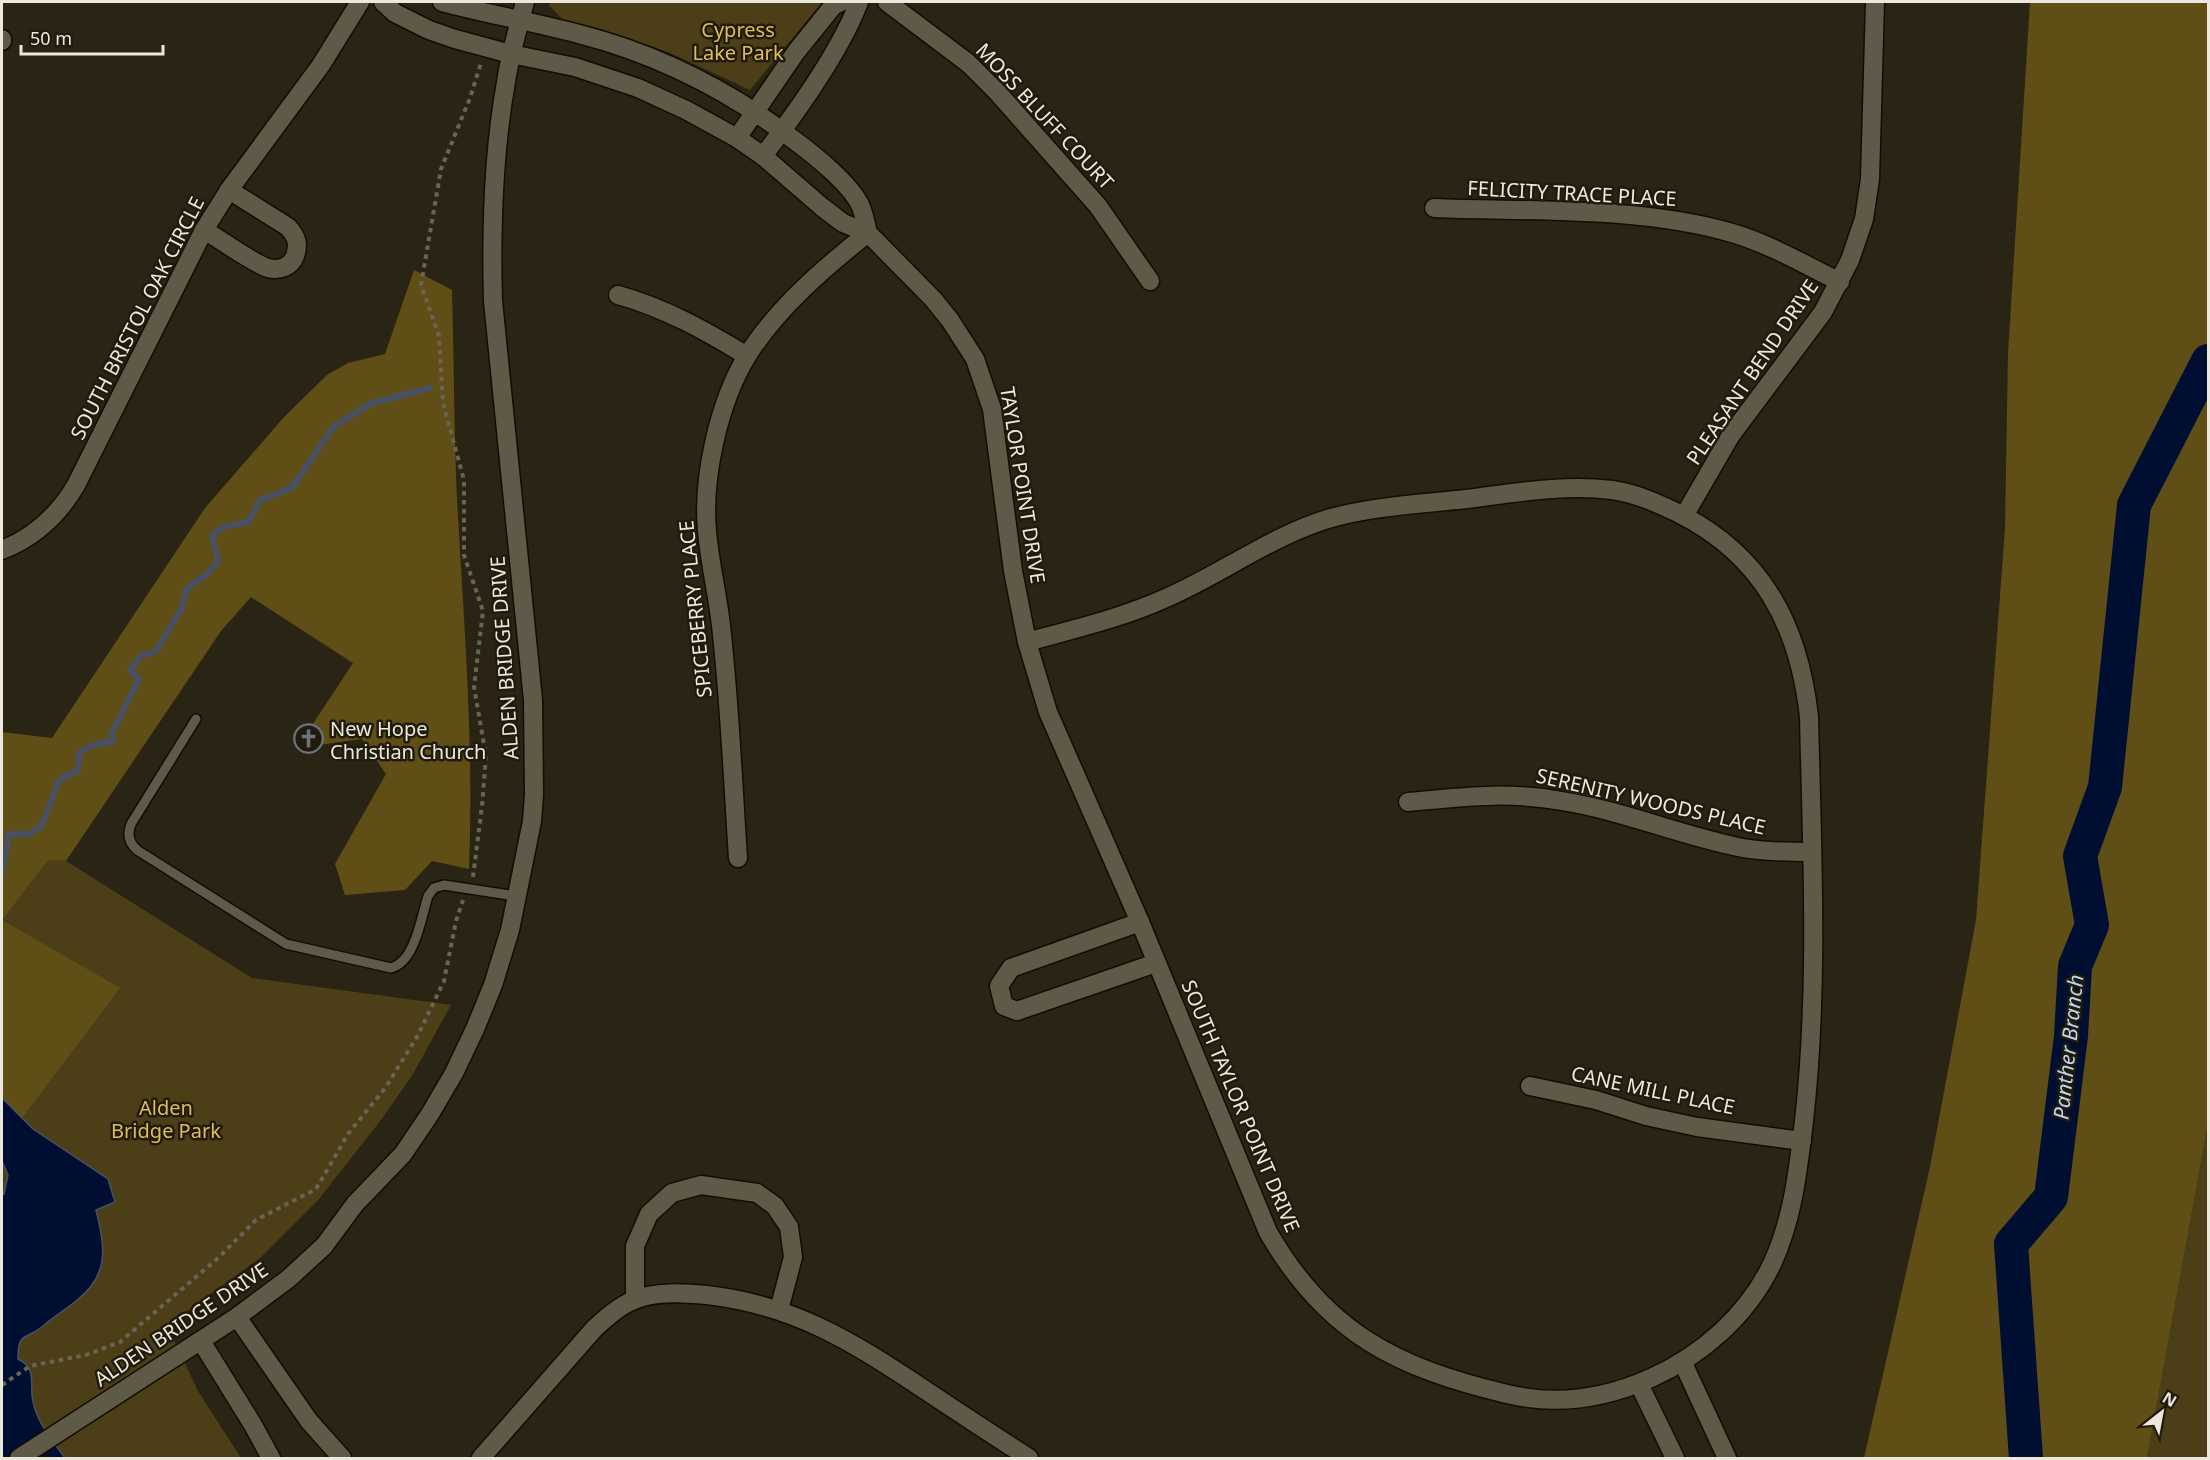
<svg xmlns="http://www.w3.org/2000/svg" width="2210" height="1460" font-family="'Noto Sans',sans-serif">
<rect width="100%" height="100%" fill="#2a2414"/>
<g fill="#4c3f18">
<polygon points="550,2 822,2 750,90 668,52 619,35 565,22 549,5"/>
<polygon points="2,856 66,861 252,978 451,1005 413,1074 381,1120 319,1199 260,1258 167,1326 198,1391 241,1458 2,1458"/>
<polygon points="2208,1124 2208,1458 2147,1458"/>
</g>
<g fill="#604e17">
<polygon points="2030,2 2208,2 2208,1124 2147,1458 1864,1458 1930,1167 1976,920 2005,528 2008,353"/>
<path d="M414 270 452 290C454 360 454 431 457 500 464 623 474 746 469 869L432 861 405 890 345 895 335 864 386 774 362 739 297 748 353 663 251 597 221 631 66 861 48 860 2 920 120 988 22 1118 2 1098V732L52 738 205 508 285 416 327 375 348 363 385 354Z"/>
</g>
<path fill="#000f31" stroke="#475065" stroke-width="1.5" d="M2 1098 33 1129 108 1179 115 1202 96 1210C105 1247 110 1275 76 1301 65 1310 53 1317 43 1326 26 1341 18 1330 18 1359 35 1367 31 1380 32 1396 35 1420 51 1439 65 1458H2V1195L4 1194 8 1175 2 1161Z"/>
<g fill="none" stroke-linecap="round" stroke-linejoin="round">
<polyline stroke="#475065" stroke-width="6" points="2,873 9,834 30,834 42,825 59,780 78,770 79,753 93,745 113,741 112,733 139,679 130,670 141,656 156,651 181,609 187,588 206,575 218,562 212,535 224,527 248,522 260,500 280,493 293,486 334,426 372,403 430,388"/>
<polyline stroke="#000f31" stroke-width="34" points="2026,1458 2011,1244 2051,1197 2071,1036 2075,966 2092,925 2080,856 2105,787 2134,505 2208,361"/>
<defs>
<path id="lane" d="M196 719 131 824C127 834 129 843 137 850L286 944 391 968C415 962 421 918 428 896L434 888 444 885 516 896"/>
<g id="street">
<path d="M383 2 395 13 429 30 455 39 511 54 575 67 638 88 686 110 737 138 763 156 822 207 843 223 868 233 933 299 950 320 975 359 992 409 1013 571 1027 642 1048 712 1140 922 1268 1232C1326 1333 1397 1368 1507 1394 1556 1406 1606 1398 1651 1378 1702 1355 1747 1316 1772 1264 1793 1219 1798 1170 1804 1121 1819 987 1812 852 1809 717 1799 625 1762 555 1678 513 1657 503 1635 493 1612 490 1563 484 1515 493 1466 499 1421 504 1375 506 1331 518 1272 535 1222 574 1166 598 1122 618 1074 629 1027 642"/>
<path d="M442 2C487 14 534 22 579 34 657 54 730 91 794 140 813 154 852 185 861 207 864 215 866 224 868 233"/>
<polyline points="887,2 968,63 998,93 1098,206 1150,281"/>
<polyline points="2,41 2,39"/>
<polyline points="737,138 796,52 833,6 841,2"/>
<path d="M763 156C796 113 840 52 859 2"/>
<path d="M1434 208C1532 212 1638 206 1732 233 1770 244 1805 265 1840 282"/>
<path d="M204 230C218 238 256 265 268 268 279 271 291 267 295 256 299 244 297 237 288 227L229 190"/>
<path d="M618 295C665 308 706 331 747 356"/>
<polyline points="1684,516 1731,435 1823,312 1850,260 1864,219 1870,179 1875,2"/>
<path d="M2 550C35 537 58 516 76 485L204 230 229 190 321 65 360 2"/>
<path d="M1408 802C1463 797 1507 791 1562 801 1624 811 1682 836 1743 848 1766 852 1789 852 1812 852"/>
<path d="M738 858C733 783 730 709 722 635 719 600 710 566 707 531 702 477 719 402 747 356 777 308 825 267 868 233"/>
<polyline points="1140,922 1011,968 999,986 1004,1006 1017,1011 1156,963"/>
<polyline points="1530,1086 1596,1100 1646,1116 1697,1127 1802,1141"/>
<polyline points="635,1299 635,1246 649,1214 672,1193 701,1185 757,1193 775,1206 789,1227 793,1257 779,1310"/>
<polyline points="237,1317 309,1421 342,1458"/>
<polyline points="201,1341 253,1425 271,1458"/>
<polyline points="1683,1363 1727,1458"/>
<polyline points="1639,1384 1675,1458"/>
<path d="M481 1458 594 1329C606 1318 619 1306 634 1300 655 1291 685 1293 707 1295 794 1305 851 1341 922 1388 958 1412 993 1435 1029 1458"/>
</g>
<path id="secondary" d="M19 1458 237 1317 288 1279 324 1246 355 1204 403 1154 430 1114 454 1073 475 1029 493 985 510 930 532 821 534 795 533 700 493 301C491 228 493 154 506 82 510 54 518 28 525 2"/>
</defs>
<use href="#lane" stroke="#120d02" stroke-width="12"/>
<use href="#street" stroke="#120d02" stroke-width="21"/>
<use href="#secondary" stroke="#120d02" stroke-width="21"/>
<g stroke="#6a6456" stroke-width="4" stroke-dasharray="4.5 4.5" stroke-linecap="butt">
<polyline points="473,877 482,806 486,756 474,687 483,611 464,555 464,480 443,403 439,336 421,285 441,169 470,98 481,63"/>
<polyline points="2,1385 30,1366 86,1355 120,1342 217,1259 256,1220 316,1189 348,1134 386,1087 418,1035 444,981 456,921 463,900"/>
</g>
<use href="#lane" stroke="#5f5947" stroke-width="9"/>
<use href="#street" stroke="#5f5947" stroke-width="18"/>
<use href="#secondary" stroke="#5f5947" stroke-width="18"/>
</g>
<defs>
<symbol id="church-ring" viewBox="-11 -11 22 22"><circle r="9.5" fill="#201b0b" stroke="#6b7280" stroke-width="1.5"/><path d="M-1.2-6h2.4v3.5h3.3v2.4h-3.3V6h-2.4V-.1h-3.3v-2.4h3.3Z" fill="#6b7280"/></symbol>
</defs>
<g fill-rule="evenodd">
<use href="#church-ring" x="292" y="722" width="33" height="33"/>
</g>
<g text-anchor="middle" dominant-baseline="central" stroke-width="5" stroke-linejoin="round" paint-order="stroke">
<g font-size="20" fill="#dfbe5a" stroke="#201b0b">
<text x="738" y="29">Cypress<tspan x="738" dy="23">Lake Park</tspan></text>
<text x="166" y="1107">Alden<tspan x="166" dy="23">Bridge Park</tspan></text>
</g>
<g font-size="20" fill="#ece8de" stroke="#201b0b">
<text transform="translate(1045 116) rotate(47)">MOSS BLUFF COURT</text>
<text transform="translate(1572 193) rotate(3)">FELICITY TRACE PLACE</text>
<text transform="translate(137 318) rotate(-63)">SOUTH BRISTOL OAK CIRCLE</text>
<text transform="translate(1752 372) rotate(-56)">PLEASANT BEND DRIVE</text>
<text transform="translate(1023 485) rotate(81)">TAYLOR POINT DRIVE</text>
<text transform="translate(695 609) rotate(-96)">SPICEBERRY PLACE</text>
<text transform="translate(504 658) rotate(-94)">ALDEN BRIDGE DRIVE</text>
<text transform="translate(1651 801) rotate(13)">SERENITY WOODS PLACE</text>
<text transform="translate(1653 1090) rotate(12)">CANE MILL PLACE</text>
<text transform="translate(1241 1106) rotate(67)">SOUTH TAYLOR POINT DRIVE</text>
<text transform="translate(181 1324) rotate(-34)">ALDEN BRIDGE DRIVE</text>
</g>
<g font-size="20" fill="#ece8de" stroke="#201b0b" text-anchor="start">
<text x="330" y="728">New Hope<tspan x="330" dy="23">Christian Church</tspan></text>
</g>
<g font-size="21" font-style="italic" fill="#bdd4f3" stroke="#201b0b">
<text transform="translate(2068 1047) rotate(-84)">Panther Branch</text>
</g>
</g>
<rect width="2210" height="1460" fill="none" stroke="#ece8de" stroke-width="6"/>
<g transform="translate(2162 1412) rotate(31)" stroke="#201b0b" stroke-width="4.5" paint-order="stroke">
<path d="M0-4.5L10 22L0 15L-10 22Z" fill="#ece8de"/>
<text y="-9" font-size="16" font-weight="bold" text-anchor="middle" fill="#ece8de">N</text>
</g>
<path d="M21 45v9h142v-9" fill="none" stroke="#ece8de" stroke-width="3"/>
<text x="30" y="45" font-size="18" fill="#ece8de" stroke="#201b0b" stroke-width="4.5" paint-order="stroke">50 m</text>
</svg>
